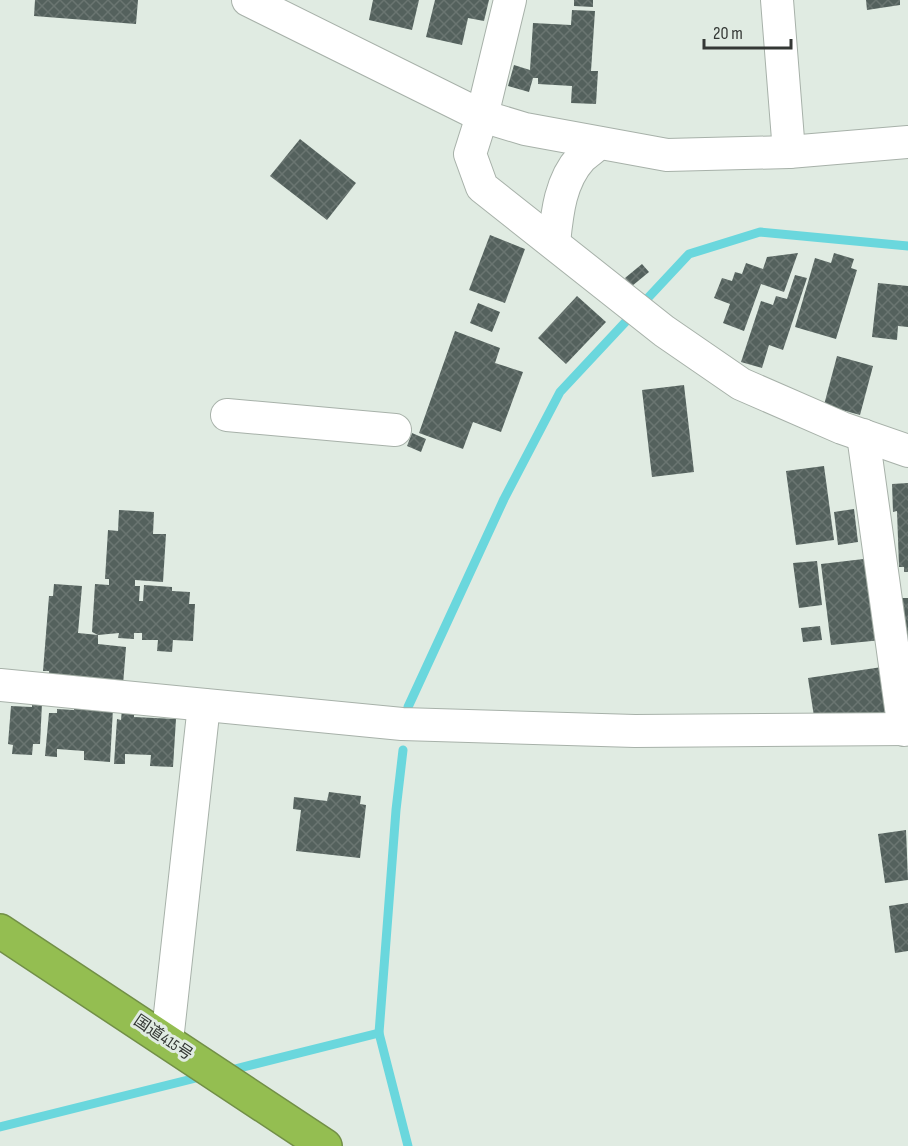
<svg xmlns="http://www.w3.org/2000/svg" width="908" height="1146" font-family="'Sofia Sans Condensed','Noto Sans JP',sans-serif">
<defs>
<pattern id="building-cross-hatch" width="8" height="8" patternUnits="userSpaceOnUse" patternTransform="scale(1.5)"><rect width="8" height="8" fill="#54615d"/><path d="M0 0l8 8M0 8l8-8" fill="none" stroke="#6a7571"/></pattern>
</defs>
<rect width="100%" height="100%" fill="#e0ebe2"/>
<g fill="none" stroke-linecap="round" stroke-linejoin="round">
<g stroke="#6ad7dd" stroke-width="9">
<polyline points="408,707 504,499 560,392 689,254 760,232 908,246"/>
<polyline points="403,750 396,810 379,1033 408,1146"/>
<polyline points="227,1071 379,1033"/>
<polyline points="0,1127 204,1076"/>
</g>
</g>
<g fill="url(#building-cross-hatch)">
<polygon points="35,0 138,0 136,24 34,16"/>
<polygon points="373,0 419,0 412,30 369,20"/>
<polygon points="435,0 489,0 484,21 468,18 462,45 426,37"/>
<polygon points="574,0 593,0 593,7 574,6"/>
<polygon points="866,0 900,0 900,5 867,10"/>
<polygon points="572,10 595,11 591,71 598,71 596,104 571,103 572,86 538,84 538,78 533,78 529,92 508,86 514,65 530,70 533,23 571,25"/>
<polygon points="300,139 356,183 327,220 270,176"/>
<polygon points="490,235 525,249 505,303 469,290"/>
<polygon points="798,253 784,292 761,284 744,331 723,323 730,304 714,298 722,278 732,281 735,272 742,274 746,263 763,269 767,257"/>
<polygon points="834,253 854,259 851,268 857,270 836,339 795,327 815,258 831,263"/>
<polygon points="642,264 649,272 632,286 625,278"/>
<polygon points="795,275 807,278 783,350 769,345 762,368 741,362 761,301 773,305 776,296 787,299"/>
<polygon points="878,283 908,286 908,327 898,326 897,340 872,337"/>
<polygon points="577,296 606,322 566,364 538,338"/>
<polygon points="478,303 500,312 492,332 470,323"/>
<polygon points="455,331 500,348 495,363 523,372 501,432 473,422 463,449 419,433"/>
<polygon points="837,356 873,366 860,415 824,405"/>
<polygon points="684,385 694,472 652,477 642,390"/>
<polygon points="412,433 426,439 421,452 407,446"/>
<polygon points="824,466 834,540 796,545 786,471"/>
<polygon points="908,483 908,572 904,572 904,567 899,567 897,511 893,512 892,484"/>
<polygon points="854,509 858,542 838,545 834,512"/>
<polygon points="119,510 154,512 153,534 166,534 163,582 135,580 135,586 140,586 139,601 143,601 144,585 172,587 172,591 190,592 189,604 195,604 193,641 173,640 172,652 157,651 158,640 142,640 142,633 134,633 134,639 118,638 119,633 98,635 98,644 126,647 123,685 49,684 49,671 43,671 49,596 53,596 54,584 82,586 78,633 98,635 92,632 95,584 109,585 109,579 105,579 108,530 118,531"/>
<polygon points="872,558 882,640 831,645 821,564"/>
<polygon points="817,561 822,605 799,608 793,563"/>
<polygon points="898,598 908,598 908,653"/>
<polygon points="820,626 822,640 803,642 801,628"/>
<polygon points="882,667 889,713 815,723 808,678"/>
<polygon points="32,702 42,703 40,744 33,744 32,755 12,754 13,745 8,744 11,706 32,707"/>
<polygon points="74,706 113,709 110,762 84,760 84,751 57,749 57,757 45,756 49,713 57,713 57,709 74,710"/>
<polygon points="122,709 134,710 134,717 176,719 173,767 150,766 151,755 125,754 125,764 114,764 117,719 121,720"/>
<polygon points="329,792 361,796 360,804 366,805 360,858 296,851 301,810 293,809 294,797 327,801"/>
<polygon points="906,830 908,880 885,883 878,834"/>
<polygon points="908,903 908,951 895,953 889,906"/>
</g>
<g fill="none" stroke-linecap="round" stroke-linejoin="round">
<defs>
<g id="minor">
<polyline points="248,0 482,116 525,129 667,155 789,152 908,142"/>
<polyline points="510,0 482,116 470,154 482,187 664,331 741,384 842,428 908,451"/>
<polyline points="777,0 789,152"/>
<path d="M554 243C557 214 560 181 581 158 586 153 594 148 599 143"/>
<polyline points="227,415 395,430"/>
<polyline points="863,435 904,730"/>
<polyline points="0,685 402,724 635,731 908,729"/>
<polyline points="167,1041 204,705"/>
</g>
<polyline id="highway" points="0,931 325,1146"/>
</defs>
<use href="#minor" stroke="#a7b1a9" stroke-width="34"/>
<use href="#highway" stroke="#728f47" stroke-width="36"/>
<use href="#minor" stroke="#fff" stroke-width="32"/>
<use href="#highway" stroke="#94be51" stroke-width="33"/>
</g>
<g text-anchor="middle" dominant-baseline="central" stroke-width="6" stroke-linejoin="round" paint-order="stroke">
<g font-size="16" fill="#343835" stroke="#e0ebe2">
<text transform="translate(163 1038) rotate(34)">国道415号</text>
</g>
</g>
<path d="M704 39v9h87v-9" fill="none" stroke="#343835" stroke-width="3"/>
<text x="713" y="39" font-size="18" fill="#343835" stroke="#e0ebe2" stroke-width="4.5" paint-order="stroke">20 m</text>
</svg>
